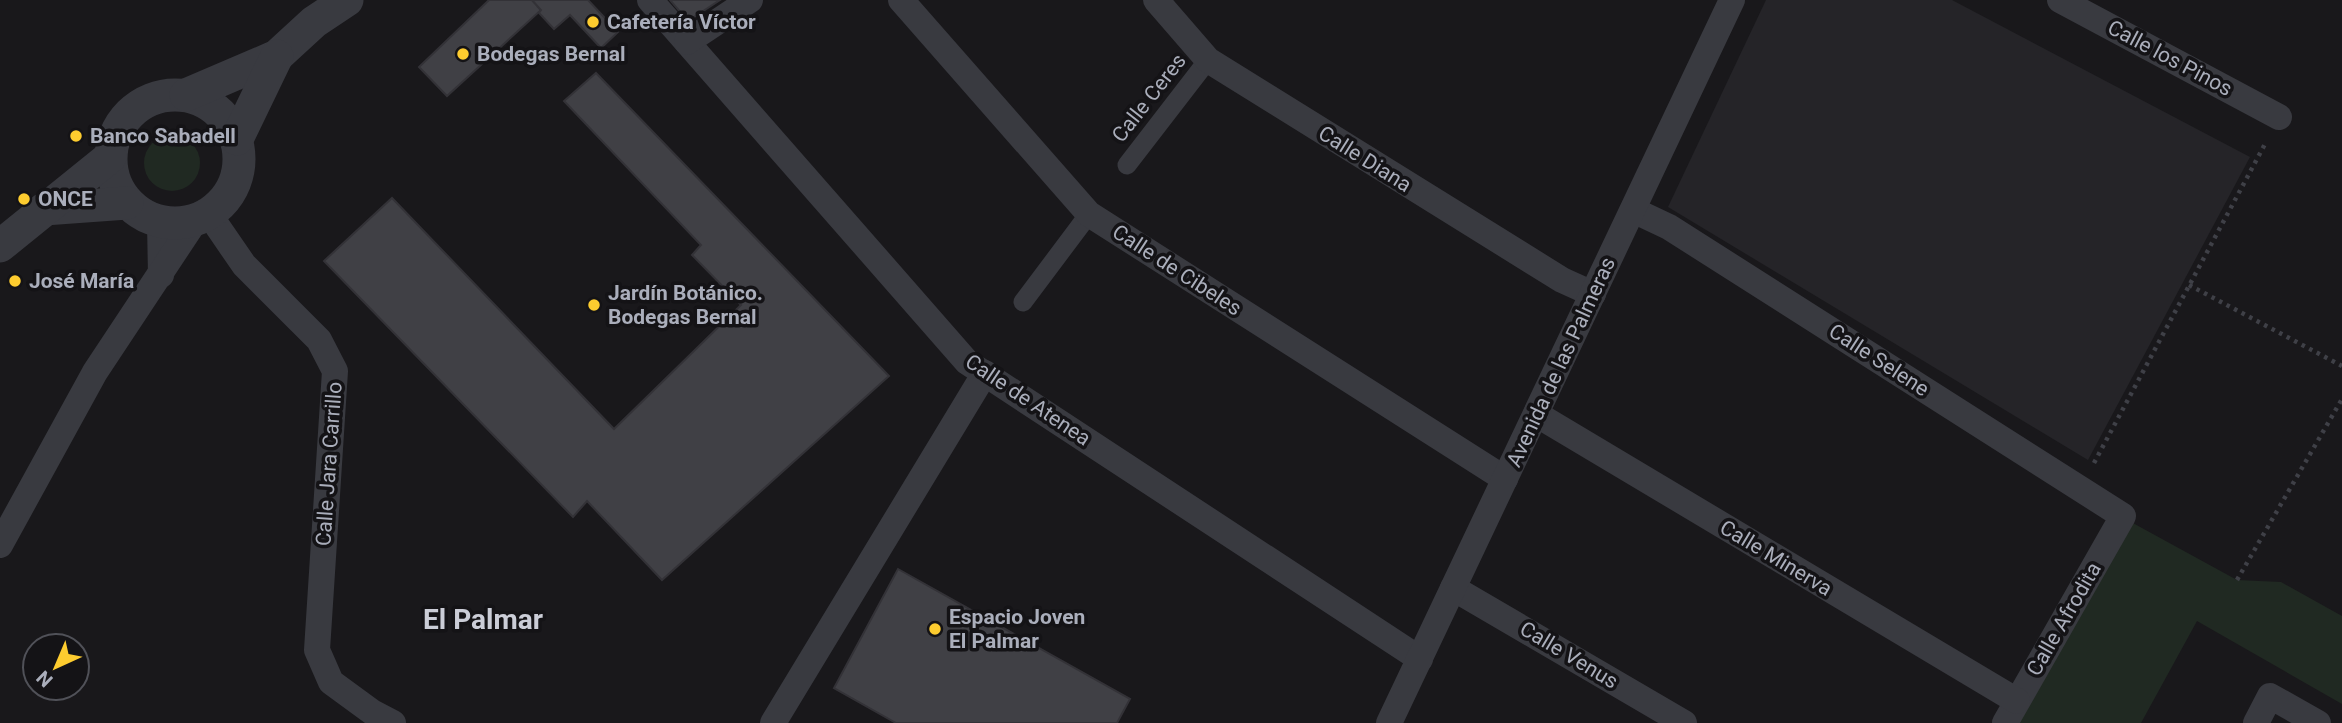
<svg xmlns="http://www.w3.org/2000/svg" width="2342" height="723" font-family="Roboto,sans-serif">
<rect width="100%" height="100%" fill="#19181b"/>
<polygon fill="#252428" points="1766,0 1952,0 2250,157 2088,460 1668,207"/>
<g fill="#202922">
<circle cx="172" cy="163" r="28"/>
<polygon points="2131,522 2237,580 2281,582 2342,616 2342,704 2197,621 2141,723 2011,723"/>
</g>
<g fill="#404045" stroke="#333237" stroke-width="2">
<polygon points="489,0 532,0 541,10 447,96 419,67"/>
<polygon points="532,0 588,0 618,32 601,48 570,15 554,29 539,13 541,10"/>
<polygon points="670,0 720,0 688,21"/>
<polygon points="596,73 889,376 662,580 587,501 573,517 324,261 392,198 614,429 741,305 692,255 701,245 564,101"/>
<polygon points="898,569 1130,699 1117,723 896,723 834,688"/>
</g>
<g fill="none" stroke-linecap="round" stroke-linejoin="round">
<g stroke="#3f4047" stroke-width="4.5" stroke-dasharray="3.5 5" stroke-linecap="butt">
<polyline points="2189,285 2342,366"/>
<polyline points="2094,463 2265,144"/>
<polyline points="2237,580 2342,399"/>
</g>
<g stroke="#393a40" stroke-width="19">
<polyline points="1127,165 1208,60"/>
<polyline points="1023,302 1089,214"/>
</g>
<g stroke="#393a40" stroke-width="26">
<polyline points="650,0 967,362 1420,659"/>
<polyline points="901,0 1089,214 1505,479"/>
<polyline points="1156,0 1208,60 1562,280 1593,294"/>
<polyline points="2060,0 2279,117"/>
<polyline points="687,42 750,0"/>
<polyline points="1633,210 1669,227 2123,516 2005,723"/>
<polyline points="209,214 244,265 319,340 335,371 317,650 331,682 372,712 393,723"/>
<polyline points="160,222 161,275"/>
<polyline points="1536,414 2017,701"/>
<polyline points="0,545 95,372 195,221"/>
<polyline points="1453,588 1684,723"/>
<polyline points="773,723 985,373"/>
<polyline points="1389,723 1732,0"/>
<polyline points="2256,723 2270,696 2318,723"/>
</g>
<g stroke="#393a40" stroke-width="33">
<circle cx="175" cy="159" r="64"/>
<polyline points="186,95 277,56 314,22 347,0"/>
<polyline points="237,139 277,56"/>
<polyline points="44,209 127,203"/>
<polyline points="0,246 110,157"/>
</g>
</g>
<g fill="#fdcc2f" stroke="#141316" stroke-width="2.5">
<circle cx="593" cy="22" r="7"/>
<circle cx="463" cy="54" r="7"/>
<circle cx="76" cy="136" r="7"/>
<circle cx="24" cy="199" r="7"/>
<circle cx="15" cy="281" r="7"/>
<circle cx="594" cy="305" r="7"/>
<circle cx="935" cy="629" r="7"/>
</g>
<g text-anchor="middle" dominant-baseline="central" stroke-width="7" stroke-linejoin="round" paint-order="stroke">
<g font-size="21" font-weight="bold" fill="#aaaebb" stroke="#141316" text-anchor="start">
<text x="607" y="22">Cafetería Víctor</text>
<text x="477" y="54">Bodegas Bernal</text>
<text x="90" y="136">Banco Sabadell</text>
<text x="38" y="199">ONCE</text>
<text x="29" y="281">José María</text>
<text x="608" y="293">Jardín Botánico.<tspan x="608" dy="24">Bodegas Bernal</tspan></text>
<text x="949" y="617">Espacio Joven<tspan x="949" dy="24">El Palmar</tspan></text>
</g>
<g font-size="21" fill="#aaaebb" stroke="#141316">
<text transform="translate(2170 58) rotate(28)">Calle los Pinos</text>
<text transform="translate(1149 98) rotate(-52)">Calle Ceres</text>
<text transform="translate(1365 159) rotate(32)">Calle Diana</text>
<text transform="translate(1177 270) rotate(33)">Calle de Cibeles</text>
<text transform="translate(1879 360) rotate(33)">Calle Selene</text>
<text transform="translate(1561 362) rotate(-65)">Avenida de las Palmeras</text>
<text transform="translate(1028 400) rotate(34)">Calle de Atenea</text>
<text transform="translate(329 464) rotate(-86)">Calle Jara Carrillo</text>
<text transform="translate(1776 558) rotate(31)">Calle Minerva</text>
<text transform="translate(2064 619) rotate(-60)">Calle Afrodita</text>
<text transform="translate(1569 655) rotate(31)">Calle Venus</text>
</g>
<g font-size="28" font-weight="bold" fill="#cbcdd7" stroke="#141316">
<text x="483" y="619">El Palmar</text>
</g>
</g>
<g transform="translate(56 667) rotate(224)"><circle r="33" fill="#141316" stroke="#505158" stroke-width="2"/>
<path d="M0-5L12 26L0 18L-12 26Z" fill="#fdcc2f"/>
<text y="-10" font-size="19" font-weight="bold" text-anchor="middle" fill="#aaaebb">N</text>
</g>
</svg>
